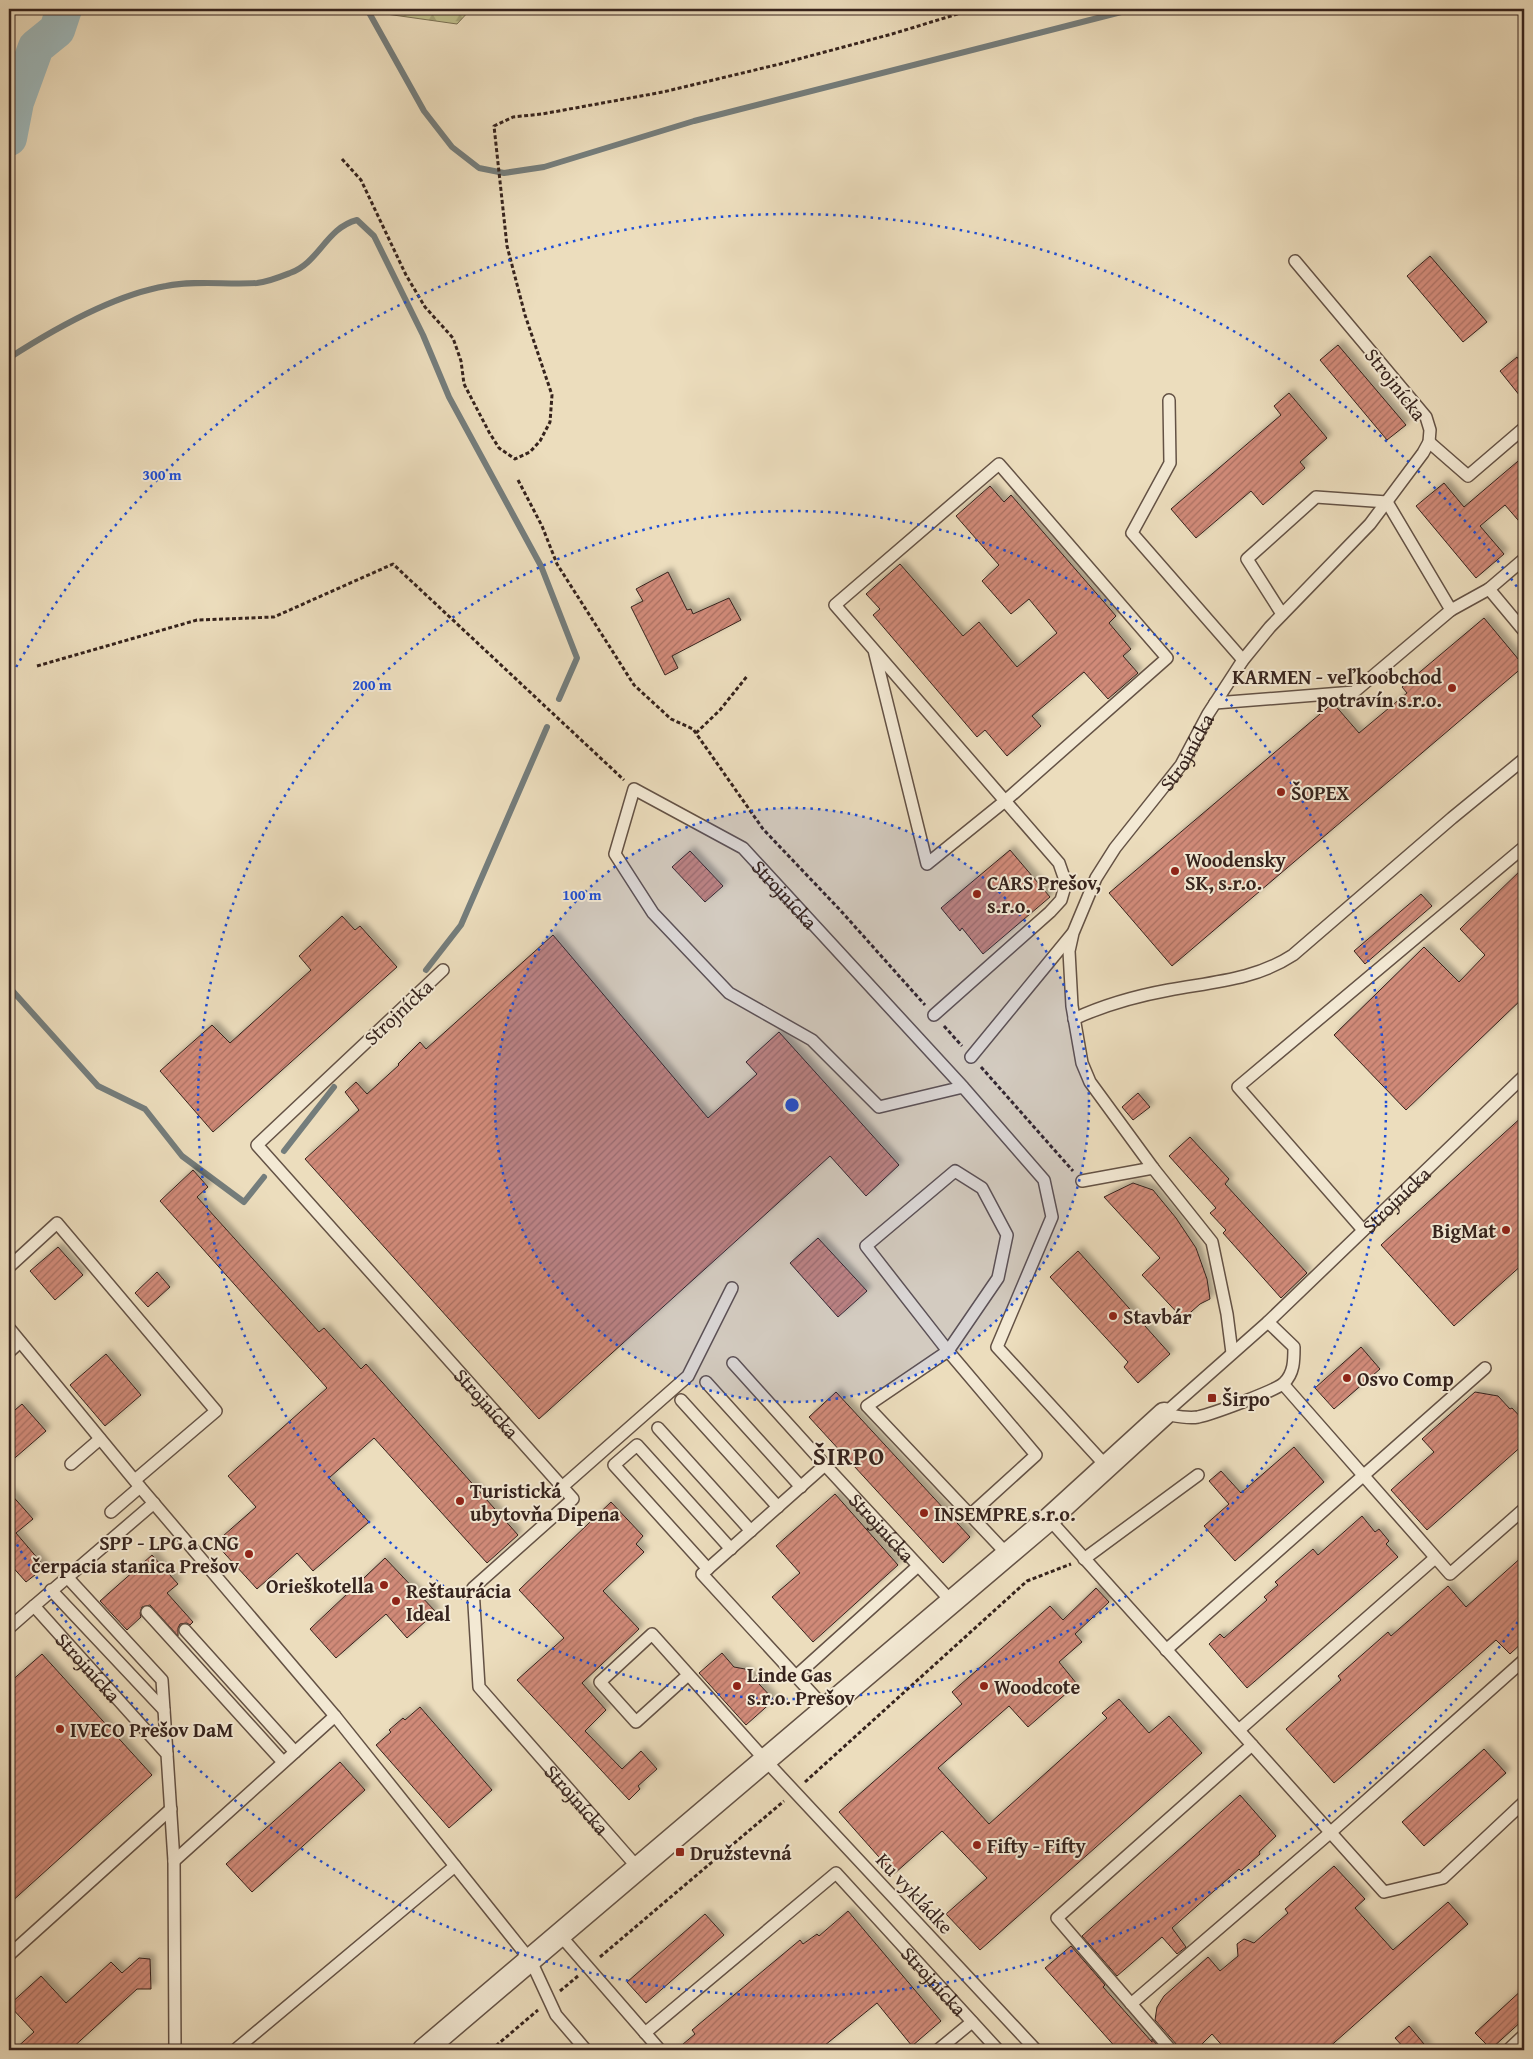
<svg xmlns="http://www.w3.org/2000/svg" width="1533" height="2059" font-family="'Gentium Book Plus',serif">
<defs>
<pattern id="forest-firs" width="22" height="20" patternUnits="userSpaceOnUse" patternTransform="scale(1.25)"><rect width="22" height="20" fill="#bfbf8c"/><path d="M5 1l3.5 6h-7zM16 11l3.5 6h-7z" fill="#a5a478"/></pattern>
<pattern id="building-hatch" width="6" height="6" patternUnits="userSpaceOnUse" patternTransform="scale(1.25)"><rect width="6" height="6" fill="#d08a78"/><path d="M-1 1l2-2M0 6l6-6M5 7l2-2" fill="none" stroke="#aa7062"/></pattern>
<filter id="shadow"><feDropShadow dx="4.5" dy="-4.5" stdDeviation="2.5" flood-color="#0004"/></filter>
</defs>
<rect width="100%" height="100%" fill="#ecddbd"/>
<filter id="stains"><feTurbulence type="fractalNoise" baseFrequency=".004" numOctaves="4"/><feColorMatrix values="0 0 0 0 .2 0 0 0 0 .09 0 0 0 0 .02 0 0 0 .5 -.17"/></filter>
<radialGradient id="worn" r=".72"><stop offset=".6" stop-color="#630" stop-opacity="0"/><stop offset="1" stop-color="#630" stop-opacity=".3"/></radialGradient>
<polygon fill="url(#forest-firs)" stroke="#7a7154" points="375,9 471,9 457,24 379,13"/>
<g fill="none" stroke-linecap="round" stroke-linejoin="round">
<g stroke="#747d7c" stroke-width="6">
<polyline points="367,9 424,111 452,147 479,168 504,173 544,167 694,121 1133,9"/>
<path d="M9 358C54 329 113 295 166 286 196 280 227 285 257 283 268 282 280 277 290 273 319 263 326 228 357 220L374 236 423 335 449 397 541 566 577 658 559 699"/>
<polyline points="426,970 461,925 547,727"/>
<polyline points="9,987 98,1086 145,1109 182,1156 244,1202 264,1177"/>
<polyline points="284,1151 334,1087"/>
</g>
<polyline stroke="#9eb9bc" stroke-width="36" points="9,138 16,102 36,47 57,30 64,9"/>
</g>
<g fill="url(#building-hatch)" stroke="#36231d" filter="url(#shadow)">
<polygon points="1430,256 1487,322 1463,342 1407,276"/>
<polygon points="1338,345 1406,425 1387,440 1320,360"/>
<polygon points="1517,357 1524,367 1524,401 1500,371"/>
<polygon points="1289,393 1327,438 1300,462 1305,468 1263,505 1251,491 1196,538 1171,509 1281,415 1274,406"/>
<polygon points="1524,456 1524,527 1505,505 1480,526 1504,554 1476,578 1416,506 1444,483 1464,507"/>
<polygon points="990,486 1004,502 1011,495 1116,616 1109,623 1131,649 1123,656 1138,673 1108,699 1084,672 1032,716 1041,726 1007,756 985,730 977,737 873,615 880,609 866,594 900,564 963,636 979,622 1017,667 1057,633 1029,599 1011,614 982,581 999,565 956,516"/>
<polygon points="668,572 687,610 691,609 693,614 729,598 741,620 672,656 678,668 665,675 631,607 643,601 636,589"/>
<polygon points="1484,618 1524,666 1172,966 1109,893 1333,703 1359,733 1407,693 1402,687"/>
<polygon points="1010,850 1050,897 983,954 962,928 960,931 941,908"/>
<polygon points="690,851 723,886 705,902 672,867"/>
<polygon points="1524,867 1524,997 1406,1110 1334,1035 1424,947 1459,982 1485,955 1460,929"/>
<polygon points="1421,894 1432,906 1365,964 1354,951"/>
<polygon points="342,916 355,930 360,926 397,967 213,1132 160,1071 212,1025 230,1043 311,970 299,956"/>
<polygon points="553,935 708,1118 757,1074 746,1062 779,1032 899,1165 866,1196 830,1156 539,1419 305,1159 359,1110 345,1092 356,1082 367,1094 399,1065 398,1064 420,1042 426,1049"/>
<polygon points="1138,1093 1150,1107 1133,1120 1122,1107"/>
<polygon points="1524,1115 1524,1263 1454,1326 1381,1245"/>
<polygon points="1190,1137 1229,1179 1225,1184 1307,1273 1281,1298 1223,1233 1226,1230 1210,1213 1216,1208 1169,1156"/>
<polygon points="193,1170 208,1187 197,1197 319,1332 324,1328 361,1369 366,1364 518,1535 487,1563 374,1438 329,1478 369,1522 313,1571 297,1553 257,1589 215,1543 256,1507 228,1476 327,1388 160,1201"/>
<polygon points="1133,1183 1153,1190 1176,1218 1196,1248 1207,1279 1210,1299 1200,1304 1183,1319 1142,1275 1160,1258 1104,1197"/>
<polygon points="818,1238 867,1291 838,1317 790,1263"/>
<polygon points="58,1247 83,1275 55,1300 30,1271"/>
<polygon points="1078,1251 1170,1354 1138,1383 1124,1367 1128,1362 1050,1277"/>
<polygon points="157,1272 170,1287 148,1307 135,1293"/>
<polygon points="1361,1347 1380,1369 1334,1409 1315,1388"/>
<polygon points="106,1354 141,1395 105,1426 70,1385"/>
<polygon points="836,1392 970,1537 943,1563 809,1417"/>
<polygon points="1475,1392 1498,1396 1510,1409 1512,1408 1524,1421 1524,1444 1427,1530 1391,1490 1434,1452 1422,1439"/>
<polygon points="22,1404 46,1431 9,1463 9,1415"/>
<polygon points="1294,1447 1324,1482 1235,1561 1204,1526 1229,1504 1209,1481 1221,1471 1241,1493"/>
<polygon points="9,1492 33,1519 16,1533 45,1567 26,1582 9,1563"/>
<polygon points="835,1494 898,1565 813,1642 772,1597 800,1573 776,1546"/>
<polygon points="611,1502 643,1536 636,1544 644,1552 603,1591 639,1629 582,1683 606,1710 585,1731 622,1769 641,1751 657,1769 638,1786 640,1789 629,1800 517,1680 564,1638 519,1590"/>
<polygon points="1362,1516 1375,1532 1379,1529 1389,1541 1386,1544 1398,1557 1247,1688 1209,1644 1220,1634 1224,1638 1267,1600 1264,1597 1278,1585 1275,1582 1313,1549 1318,1555"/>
<polygon points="152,1555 178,1584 167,1593 193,1622 190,1625 187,1623 180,1624 178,1628 178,1636 150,1605 142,1607 140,1613 141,1617 127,1630 100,1601"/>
<polygon points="1524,1555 1524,1641 1510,1654 1496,1640 1334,1783 1286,1729 1341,1680 1338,1676 1388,1632 1391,1636 1448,1586 1466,1607"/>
<polygon points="385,1558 436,1612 407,1638 386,1614 336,1658 310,1629"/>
<polygon points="1096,1588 1109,1602 1075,1634 1082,1642 1059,1662 1077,1684 1028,1727 1009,1706 938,1768 989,1824 1107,1718 1102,1713 1119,1699 1149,1733 1169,1716 1202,1753 980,1950 946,1914 987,1878 942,1831 894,1874 839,1812 962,1704 952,1692 1050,1606 1063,1620"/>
<polygon points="722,1653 734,1667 745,1669 774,1700 746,1725 699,1673"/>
<polygon points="42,1654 152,1775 9,1904 9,1683"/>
<polygon points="420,1707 492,1790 449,1828 376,1745 391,1732 389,1730 403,1718 405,1720"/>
<polygon points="1484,1749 1506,1773 1424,1846 1402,1822"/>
<polygon points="340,1762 365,1790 252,1892 226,1864"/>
<polygon points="1240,1795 1276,1836 1259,1852 1260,1854 1241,1871 1239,1869 1172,1928 1186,1947 1177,1954 1162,1937 1117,1976 1082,1936"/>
<polygon points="1334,1866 1365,1899 1355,1908 1393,1950 1448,1902 1468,1924 1326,2050 1226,2050 1212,2034 1196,2050 1178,2050 1177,2045 1155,2020 1157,2007 1164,1996 1208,1957 1220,1971 1238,1956 1237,1944 1244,1939 1254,1943 1288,1913 1285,1909"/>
<polygon points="848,1911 941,2021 912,2046 877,2003 819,2050 676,2050 695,2034 692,2030 800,1940 803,1944 817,1934 819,1936"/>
<polygon points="705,1914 724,1935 646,2003 627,1982"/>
<polygon points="1071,1946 1105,1985 1103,1987 1152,2042 1152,2039 1161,2050 1118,2050 1045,1968"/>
<polygon points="139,1958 150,1959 151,1989 137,1989 70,2050 14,2050 34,2032 9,2005 41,1976 66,2003 111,1962 122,1973"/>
<polygon points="1524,1988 1524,2019 1491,2049 1475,2033"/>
<polygon points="1409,2026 1429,2050 1406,2050 1395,2038"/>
</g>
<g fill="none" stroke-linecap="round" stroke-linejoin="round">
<defs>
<g id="lane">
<polyline points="1169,400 1170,463 1132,533 1243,660"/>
<polyline points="1429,442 1468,476 1524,428"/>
<polyline points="1489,589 1524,559"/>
<polyline points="1451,610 1489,589 1524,631"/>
<polyline points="874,650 927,864 1005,801 1167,658 999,464 835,605 1059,863 1066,883 1061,900 1050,912 934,1015"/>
<polyline points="1215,703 1354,692 1451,610 1387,502 1316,497 1247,559 1282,614"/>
<path id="s1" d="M443 970 257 1145 573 1499 473 1588 479 1687 638 1868"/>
<path d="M1074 1019C1104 1005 1136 996 1169 990 1212 982 1255 980 1293 955L1452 818 1524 759"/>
<polyline points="971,1057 1072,934"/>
<path id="s2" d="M963 1087 879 1107 812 1040 729 993 653 913 615 854 634 789 743 848 963 1087 1044 1180 1052 1217 997 1347 1107 1467"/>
<path id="s3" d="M1153 1168 1090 1082 1082 1063 1072 1006 1069 951 1073 933 1096 878 1115 848 1181 765 1208 714 1243 660 1270 627 1370 524 1423 453 1429 442 1430 430 1426 417 1295 261"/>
<polyline points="1082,1181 1153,1168 1212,1242 1227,1314 1232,1353"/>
<polyline points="1363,1230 1238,1087 1524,847"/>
<polyline points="9,1267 57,1223 216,1411 135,1480"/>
<polyline points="9,1328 140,1487 335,1716"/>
<polyline points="9,1352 20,1342"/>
<polyline points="733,1363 825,1465"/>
<polyline points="706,1382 801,1487"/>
<polyline points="1283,1384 1450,1574 1524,1509"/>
<polyline points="681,1400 778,1507"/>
<path id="s4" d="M1164 1414 1268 1322 1524 1076"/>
<path d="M1164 1414C1176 1416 1187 1419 1198 1417 1212 1414 1275 1391 1284 1383 1294 1373 1294 1361 1294 1347L1268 1322"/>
<polyline points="658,1428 751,1531"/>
<polyline points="71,1464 100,1439"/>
<polyline points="562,1487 688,1376 732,1288"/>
<path id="s5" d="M154 1503 34 1606 167 1754 174 1861 175 2050"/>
<polyline points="111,1512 140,1487"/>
<polyline points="970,1515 1036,1455 948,1351 866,1246 955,1171 982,1188 1007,1235 998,1278 948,1351 867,1406 1008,1555"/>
<polyline points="1049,1519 1384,1892 1443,1878 1524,1802"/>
<polyline points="1084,1559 1198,1475"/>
<polyline points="708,1569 614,1465 637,1445 731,1549"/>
<polyline points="67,1577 162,1680 167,1754"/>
<polyline points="51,1590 164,1710"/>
<polyline points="147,1612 283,1762"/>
<polyline points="9,1628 34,1606"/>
<polyline points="185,1630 295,1752"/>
<polyline points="1166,1650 1485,1368"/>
<polyline points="688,1675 636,1722 600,1682 652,1634 766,1761 1036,2050"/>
<polyline points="796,1676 918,1566"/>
<path id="s6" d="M826 1709 702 1574 825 1465 952 1602"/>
<polyline points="1239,1730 1435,1558"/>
<polyline points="174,1861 335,1716 531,1961 556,2015 586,2050"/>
<polyline points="560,1935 660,2050"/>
<polyline points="9,1955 171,1809"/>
<polyline points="1131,2004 1331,1832 1524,1660"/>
<path id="s7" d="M645 2033 836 1873 998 2050"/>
<polyline points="235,2050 455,1866"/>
<polyline points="938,2050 972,2022"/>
<polyline points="1171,2050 1057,1918 1252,1745"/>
<polyline points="1508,2050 1524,2035"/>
</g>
<polyline id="street" points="424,2050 1049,1519 1164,1414"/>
</defs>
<use href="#lane" stroke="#645245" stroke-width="14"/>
<use href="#street" stroke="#645245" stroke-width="25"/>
<g stroke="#36231d" stroke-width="3" stroke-dasharray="4 2.5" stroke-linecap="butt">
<polyline points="342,159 361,180 406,275 425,307 453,338 461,361 464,384 489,432 499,448 515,459 530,452 540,441 550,422 552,395 525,315 507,246 494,126 513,117 542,114 663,92 780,64 892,34 974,9"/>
<polyline points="518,480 542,526 557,564 634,685 671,719 693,729 763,829 841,911 925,1005"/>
<polyline points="37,666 197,620 274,617 393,564 624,780"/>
<polyline points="696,733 720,710 748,675"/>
<polyline points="944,1026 962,1046"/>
<polyline points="981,1067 1073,1171"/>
<polyline points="805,1782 1027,1581 1071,1564"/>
<polyline points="600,1957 784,1801"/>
<polyline points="560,1991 578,1976"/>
<polyline points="491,2050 538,2010"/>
</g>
<use href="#lane" stroke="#f3e9d4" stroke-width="11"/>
<use href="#street" stroke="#f3e9d4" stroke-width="22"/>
</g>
<circle cx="792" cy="1105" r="297" fill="#1d4ed8" fill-opacity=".12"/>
<g fill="none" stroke="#1d4ed8" stroke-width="2.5" stroke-dasharray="2.5 5">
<circle cx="792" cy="1105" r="297"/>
<circle cx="792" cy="1105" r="594"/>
<path d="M1522 1616A891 891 0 0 1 9 1530M9 680A891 891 0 0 1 1522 594"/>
</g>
<g fill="#8f2418" stroke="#f3e9d4" stroke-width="2">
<circle cx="1452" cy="688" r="5"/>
<circle cx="1281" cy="792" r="5"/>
<circle cx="1175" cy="871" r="5"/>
<circle cx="977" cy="894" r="5"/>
<circle cx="1506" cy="1230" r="5"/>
<circle cx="1113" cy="1316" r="5"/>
<circle cx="1347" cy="1378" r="5"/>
<rect x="1207" y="1393" width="10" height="10" rx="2.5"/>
<circle cx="460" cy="1501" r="5"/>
<circle cx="924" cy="1513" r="5"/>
<circle cx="249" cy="1554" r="5"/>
<circle cx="384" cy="1585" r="5"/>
<circle cx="396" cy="1601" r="5"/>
<circle cx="737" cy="1686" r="5"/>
<circle cx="984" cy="1686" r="5"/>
<circle cx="60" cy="1729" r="5"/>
<circle cx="977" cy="1845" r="5"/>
<rect x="675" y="1847" width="10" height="10" rx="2.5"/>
</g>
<g text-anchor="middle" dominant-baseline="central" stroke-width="4" stroke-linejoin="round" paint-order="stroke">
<g font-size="20" fill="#36231d" stroke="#f3e9d4">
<text transform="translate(1396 384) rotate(52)">Strojnícka</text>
<text stroke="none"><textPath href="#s3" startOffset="474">Strojnícka</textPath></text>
<text stroke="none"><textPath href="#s2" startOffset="711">Strojnícka</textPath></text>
<text transform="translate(398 1012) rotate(-43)">Strojnícka</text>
<text stroke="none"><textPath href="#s4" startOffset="316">Strojnícka</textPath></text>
<text stroke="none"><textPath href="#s1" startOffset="601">Strojnícka</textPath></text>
<text stroke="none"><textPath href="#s6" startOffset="432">Strojnícka</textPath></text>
<text stroke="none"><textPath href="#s5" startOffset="240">Strojnícka</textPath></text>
<text stroke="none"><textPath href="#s1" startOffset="1112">Strojnícka</textPath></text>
<text transform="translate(915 1893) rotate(47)">Ku vykládke</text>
<text stroke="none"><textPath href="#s7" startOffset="395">Strojnícka</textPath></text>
</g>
<g font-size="20" font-weight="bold" fill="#36231d" stroke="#f3e9d4" text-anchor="start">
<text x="1442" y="676" text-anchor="end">KARMEN - veľkoobchod<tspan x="1442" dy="23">potravín s.r.o.</tspan></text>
<text x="1291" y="792">ŠOPEX</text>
<text x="1185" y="859">Woodensky<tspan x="1185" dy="23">SK, s.r.o.</tspan></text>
<text x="987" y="882">CARS Prešov,<tspan x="987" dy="23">s.r.o.</tspan></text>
<text x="1496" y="1230" text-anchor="end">BigMat</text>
<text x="1123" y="1316">Stavbár</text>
<text x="1357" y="1378">Osvo Comp</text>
<text x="1222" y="1398">Širpo</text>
<text x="470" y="1490">Turistická<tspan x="470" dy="23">ubytovňa Dipena</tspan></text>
<text x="934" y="1513">INSEMPRE s.r.o.</text>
<text x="239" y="1542" text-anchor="end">SPP - LPG a CNG<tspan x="239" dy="23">čerpacia stanica Prešov</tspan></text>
<text x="374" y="1585" text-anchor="end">Orieškotella</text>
<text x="406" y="1590">Reštaurácia<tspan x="406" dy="23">Ideal</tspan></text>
<text x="747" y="1674">Linde Gas<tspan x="747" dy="23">s.r.o. Prešov</tspan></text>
<text x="994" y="1686">Woodcote</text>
<text x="70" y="1729">IVECO Prešov DaM</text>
<text x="987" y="1845">Fifty - Fifty</text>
<text x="690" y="1852">Družstevná</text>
</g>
<g font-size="25" font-weight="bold" letter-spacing="1" fill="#36231d" stroke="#f3e9d4">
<text x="849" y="1456">ŠIRPO</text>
</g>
</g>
<circle cx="792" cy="1105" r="8" fill="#1d4ed8" stroke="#f3e9d4" stroke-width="2.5"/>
<g font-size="15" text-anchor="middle" font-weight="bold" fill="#1d4ed8" stroke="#f3e9d4" stroke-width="4" stroke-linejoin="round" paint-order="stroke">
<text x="162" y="480">300 m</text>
<text x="372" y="690">200 m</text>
<text x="582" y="900">100 m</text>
</g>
<rect width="1533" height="2059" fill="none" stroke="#ecddbd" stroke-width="30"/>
<rect x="10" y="10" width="1513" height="2039" fill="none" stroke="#36231d" stroke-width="2.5"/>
<rect x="15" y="15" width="1503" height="2029" fill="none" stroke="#36231d"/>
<rect width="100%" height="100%" filter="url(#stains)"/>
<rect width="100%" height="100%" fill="url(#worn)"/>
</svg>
